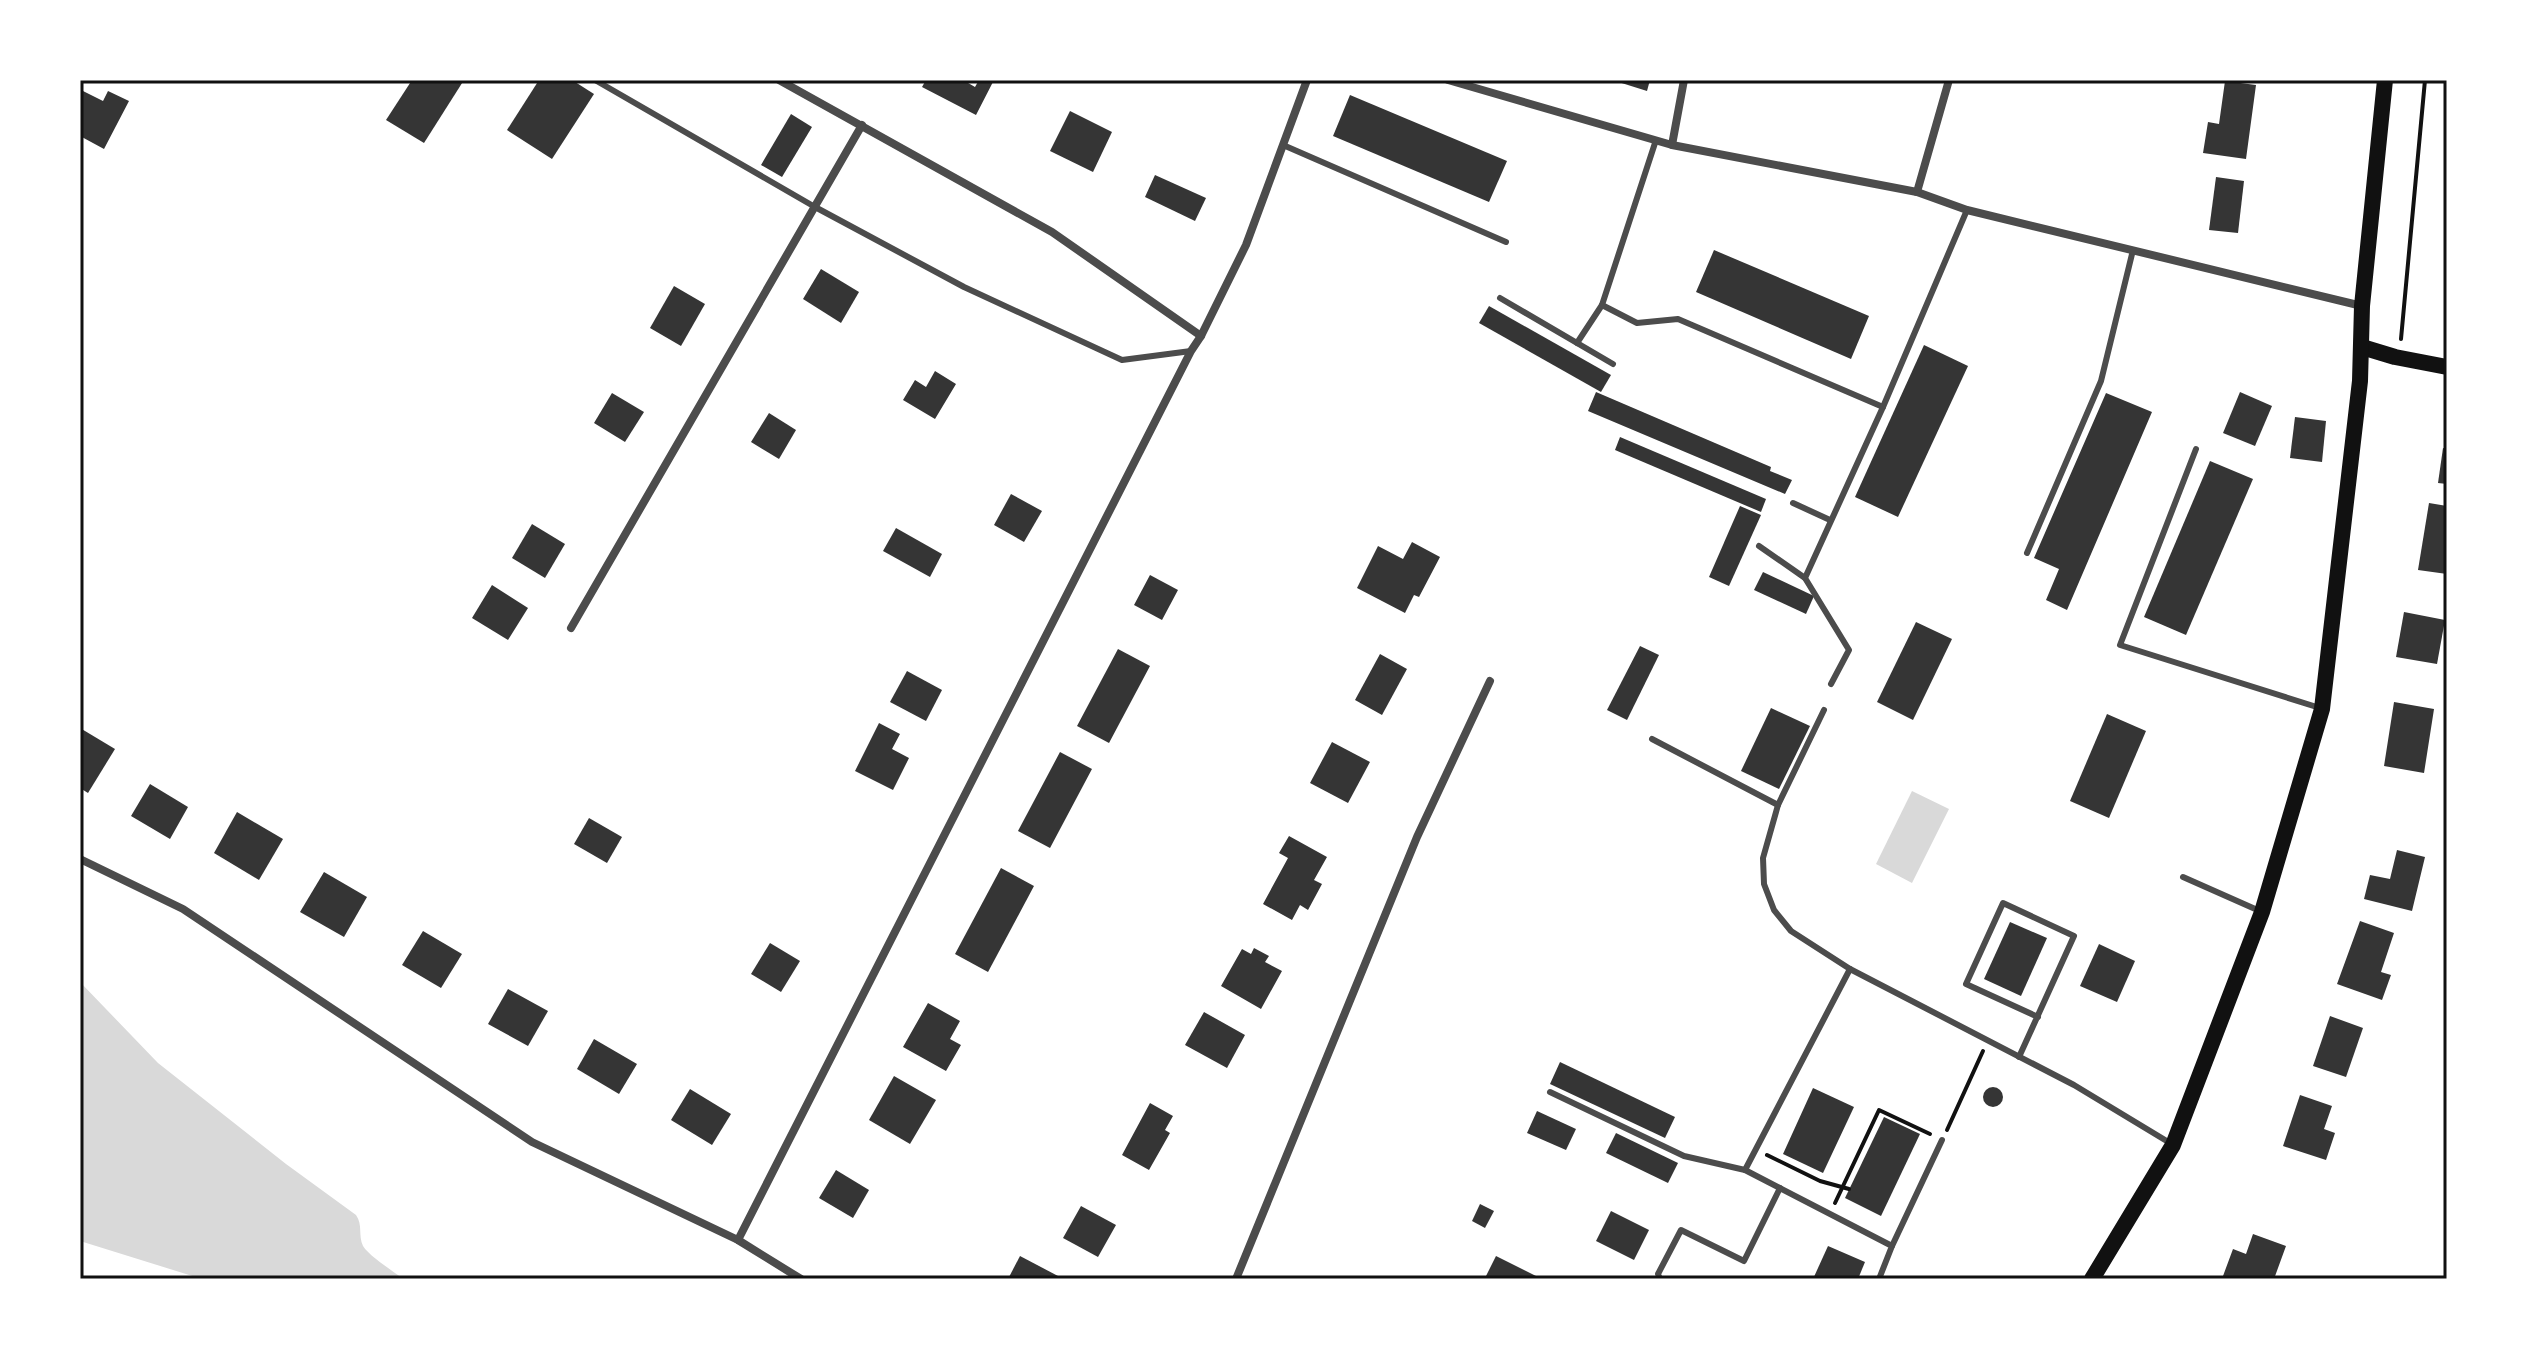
<svg xmlns="http://www.w3.org/2000/svg" width="2527" height="1359" font-family="Arial,sans-serif">
<rect width="100%" height="100%" fill="#fff"/>
<g fill="#d9d9d9">
<polygon points="1912,791 1949,809 1912,883 1876,864"/>
<path d="M80 982 158 1063 286 1164 356 1215C363 1225 358 1235 363 1246 369 1256 393 1271 403 1279H202L80 1241Z"/>
</g>
<g fill="#353535">
<polygon points="412,80 464,80 424,143 386,120"/>
<polygon points="539,80 572,80 594,94 552,159 507,130"/>
<polygon points="926,80 963,80 975,87 979,80 994,80 976,115 922,87"/>
<polygon points="1612,80 1650,80 1647,91"/>
<polygon points="2225,81 2256,85 2246,159 2203,153 2208,122 2219,124"/>
<polygon points="81,90 103,101 108,91 129,101 104,149 80,136"/>
<polygon points="1350,95 1507,161 1489,202 1333,136"/>
<polygon points="1070,111 1112,132 1093,172 1050,151"/>
<polygon points="791,114 812,127 782,177 761,165"/>
<polygon points="1155,175 1206,198 1195,221 1145,197"/>
<polygon points="2216,177 2244,181 2238,233 2209,230"/>
<polygon points="1714,250 1869,316 1851,359 1696,292"/>
<polygon points="821,269 859,292 841,323 803,299"/>
<polygon points="674,286 705,304 681,346 650,328"/>
<polygon points="1489,306 1611,375 1601,392 1479,323"/>
<polygon points="1924,345 1968,366 1898,517 1855,497"/>
<polygon points="935,371 956,384 935,419 903,400 915,380 926,387"/>
<polygon points="1596,392 1771,467 1770,471 1792,480 1785,494 1588,411"/>
<polygon points="2240,392 2272,406 2255,446 2223,433"/>
<polygon points="612,393 644,412 625,442 594,423"/>
<polygon points="2106,393 2152,412 2067,610 2046,600 2059,569 2034,558"/>
<polygon points="769,413 796,430 779,459 751,442"/>
<polygon points="2295,417 2326,421 2322,462 2290,458"/>
<polygon points="1620,437 1766,499 1761,512 1615,450"/>
<polygon points="2443,448 2447,449 2447,484 2438,483"/>
<polygon points="2210,461 2253,479 2186,635 2144,617"/>
<polygon points="1011,494 1042,511 1024,542 994,525"/>
<polygon points="2429,503 2447,506 2447,574 2418,570"/>
<polygon points="1740,506 1761,515 1729,586 1709,577"/>
<polygon points="532,524 565,544 545,578 512,558"/>
<polygon points="896,528 942,554 930,577 883,551"/>
<polygon points="1412,542 1440,557 1419,597 1414,595 1405,613 1357,588 1378,546 1403,559"/>
<polygon points="1763,572 1814,596 1806,614 1754,590"/>
<polygon points="1150,575 1178,590 1162,620 1134,605"/>
<polygon points="492,585 528,608 508,640 472,618"/>
<polygon points="2404,612 2445,620 2437,664 2396,657"/>
<polygon points="1916,622 1952,639 1913,720 1877,702"/>
<polygon points="1640,646 1659,655 1627,720 1607,710"/>
<polygon points="1118,649 1150,666 1109,743 1077,726"/>
<polygon points="1380,654 1407,669 1382,715 1355,700"/>
<polygon points="907,671 942,690 926,721 890,702"/>
<polygon points="2394,702 2434,709 2424,773 2384,766"/>
<polygon points="1771,708 1810,726 1779,789 1741,771"/>
<polygon points="2107,714 2146,731 2109,818 2070,801"/>
<polygon points="879,723 900,734 892,749 909,758 893,790 855,771"/>
<polygon points="80,728 115,749 88,793 80,788"/>
<polygon points="1332,742 1370,762 1348,803 1310,783"/>
<polygon points="1060,752 1092,769 1050,848 1018,831"/>
<polygon points="150,784 188,807 170,839 131,816"/>
<polygon points="237,812 283,839 259,880 214,853"/>
<polygon points="589,818 622,837 607,863 574,844"/>
<polygon points="1289,836 1327,857 1314,880 1322,884 1308,910 1300,905 1292,920 1263,904 1288,858 1279,853"/>
<polygon points="2397,850 2425,857 2412,911 2364,899 2370,875 2390,879"/>
<polygon points="1001,868 1034,886 988,972 955,954"/>
<polygon points="324,872 367,897 344,937 300,912"/>
<polygon points="2360,921 2394,933 2381,972 2391,975 2382,1000 2337,984"/>
<polygon points="2010,922 2047,938 2021,996 1984,979"/>
<polygon points="423,931 462,954 441,988 402,965"/>
<polygon points="770,943 800,961 781,992 751,974"/>
<polygon points="2099,944 2135,961 2117,1002 2080,986"/>
<polygon points="1254,948 1269,956 1265,962 1282,971 1261,1009 1221,986 1242,949 1251,954"/>
<polygon points="508,989 548,1011 528,1046 488,1024"/>
<polygon points="928,1003 960,1021 950,1039 961,1045 946,1071 903,1047"/>
<polygon points="1204,1012 1245,1035 1227,1068 1185,1045"/>
<polygon points="2330,1016 2363,1028 2346,1077 2313,1066"/>
<polygon points="594,1039 637,1064 619,1094 577,1069"/>
<polygon points="1560,1062 1675,1117 1665,1138 1550,1084"/>
<polygon points="894,1076 936,1100 910,1144 869,1120"/>
<circle cx="1993" cy="1097" r="10"/>
<polygon points="1813,1088 1854,1107 1823,1173 1783,1154"/>
<polygon points="690,1089 731,1114 712,1145 671,1120"/>
<polygon points="2300,1095 2332,1106 2324,1129 2335,1133 2326,1160 2283,1146"/>
<polygon points="1150,1103 1173,1116 1165,1130 1170,1133 1149,1170 1122,1155"/>
<polygon points="1537,1111 1576,1129 1566,1150 1527,1133"/>
<polygon points="1884,1117 1920,1134 1881,1216 1845,1198"/>
<polygon points="1616,1133 1678,1163 1668,1183 1606,1153"/>
<polygon points="836,1170 869,1190 853,1218 819,1198"/>
<polygon points="1480,1204 1494,1211 1485,1228 1472,1221"/>
<polygon points="1081,1206 1116,1225 1098,1257 1063,1238"/>
<polygon points="1611,1211 1649,1230 1634,1260 1596,1241"/>
<polygon points="2253,1234 2286,1246 2274,1279 2231,1279 2223,1276 2233,1249 2246,1254"/>
<polygon points="1828,1246 1865,1262 1858,1279 1813,1279"/>
<polygon points="1020,1256 1058,1276 1056,1279 1008,1279"/>
<polygon points="1496,1256 1542,1279 1491,1279 1486,1276"/>
</g>
<g fill="none" stroke-linecap="round" stroke-linejoin="round">
<g stroke="#111" stroke-width="4">
<polyline points="2401,339 2425,80"/>
<polyline points="1947,1130 1983,1051"/>
<polyline points="1767,1155 1820,1181 1849,1189"/>
<polyline points="1835,1203 1879,1110 1930,1134"/>
</g>
<g stroke="#4c4c4c" stroke-width="6">
<polyline points="595,80 815,207 964,287 1122,360 1191,351"/>
<polyline points="1656,140 1602,305 1637,323 1678,319 1883,407"/>
<polyline points="1283,145 1506,242"/>
<polyline points="1500,298 1613,364"/>
<polyline points="1577,343 1602,305"/>
<polyline points="2196,449 2120,645 2320,708"/>
<polyline points="1793,503 1830,520"/>
<polyline points="1759,546 1805,578"/>
<polyline points="2027,553 2101,381 2133,250"/>
<polyline points="1831,684 1849,650 1805,578 1883,407 1967,210"/>
<polyline points="1824,710 1778,805 1763,858 1764,884 1774,910 1791,931 1850,969 2074,1085 2170,1143"/>
<polyline points="1652,739 1778,805"/>
<polyline points="2183,877 2262,912"/>
<polyline points="1850,969 1745,1170 1892,1246 1879,1279"/>
<polyline points="2019,1057 2074,936 2003,903 1966,984 2038,1017"/>
<polyline points="1550,1092 1684,1156 1745,1170"/>
<polyline points="1892,1246 1942,1140"/>
<polyline points="1660,1279 1658,1274 1681,1230 1744,1261 1780,1188"/>
</g>
<g stroke="#4c4c4c" stroke-width="8">
<polyline points="779,80 1052,232 1201,336"/>
<polyline points="1448,80 1672,145 1917,192 1967,210 2362,306"/>
<polyline points="1672,145 1684,80"/>
<polyline points="1917,192 1949,80"/>
<polyline points="571,628 862,125"/>
<polyline points="80,859 183,909 532,1142 738,1240 801,1279"/>
<polyline points="738,1240 1191,351 1201,336 1246,245 1307,80"/>
<polyline points="1236,1279 1417,837 1490,681"/>
</g>
<g stroke="#111" stroke-width="16">
<polyline points="2362,347 2395,357 2447,367"/>
<polyline points="2092,1279 2173,1145 2262,912 2322,709 2360,381 2362,306 2385,80"/>
</g>
</g>
<rect width="2527" height="1359" fill="none" stroke="#ffffff" stroke-width="164"/>
<rect x="82" y="82" width="2363" height="1195" fill="none" stroke="#111" stroke-width="3"/>
</svg>
